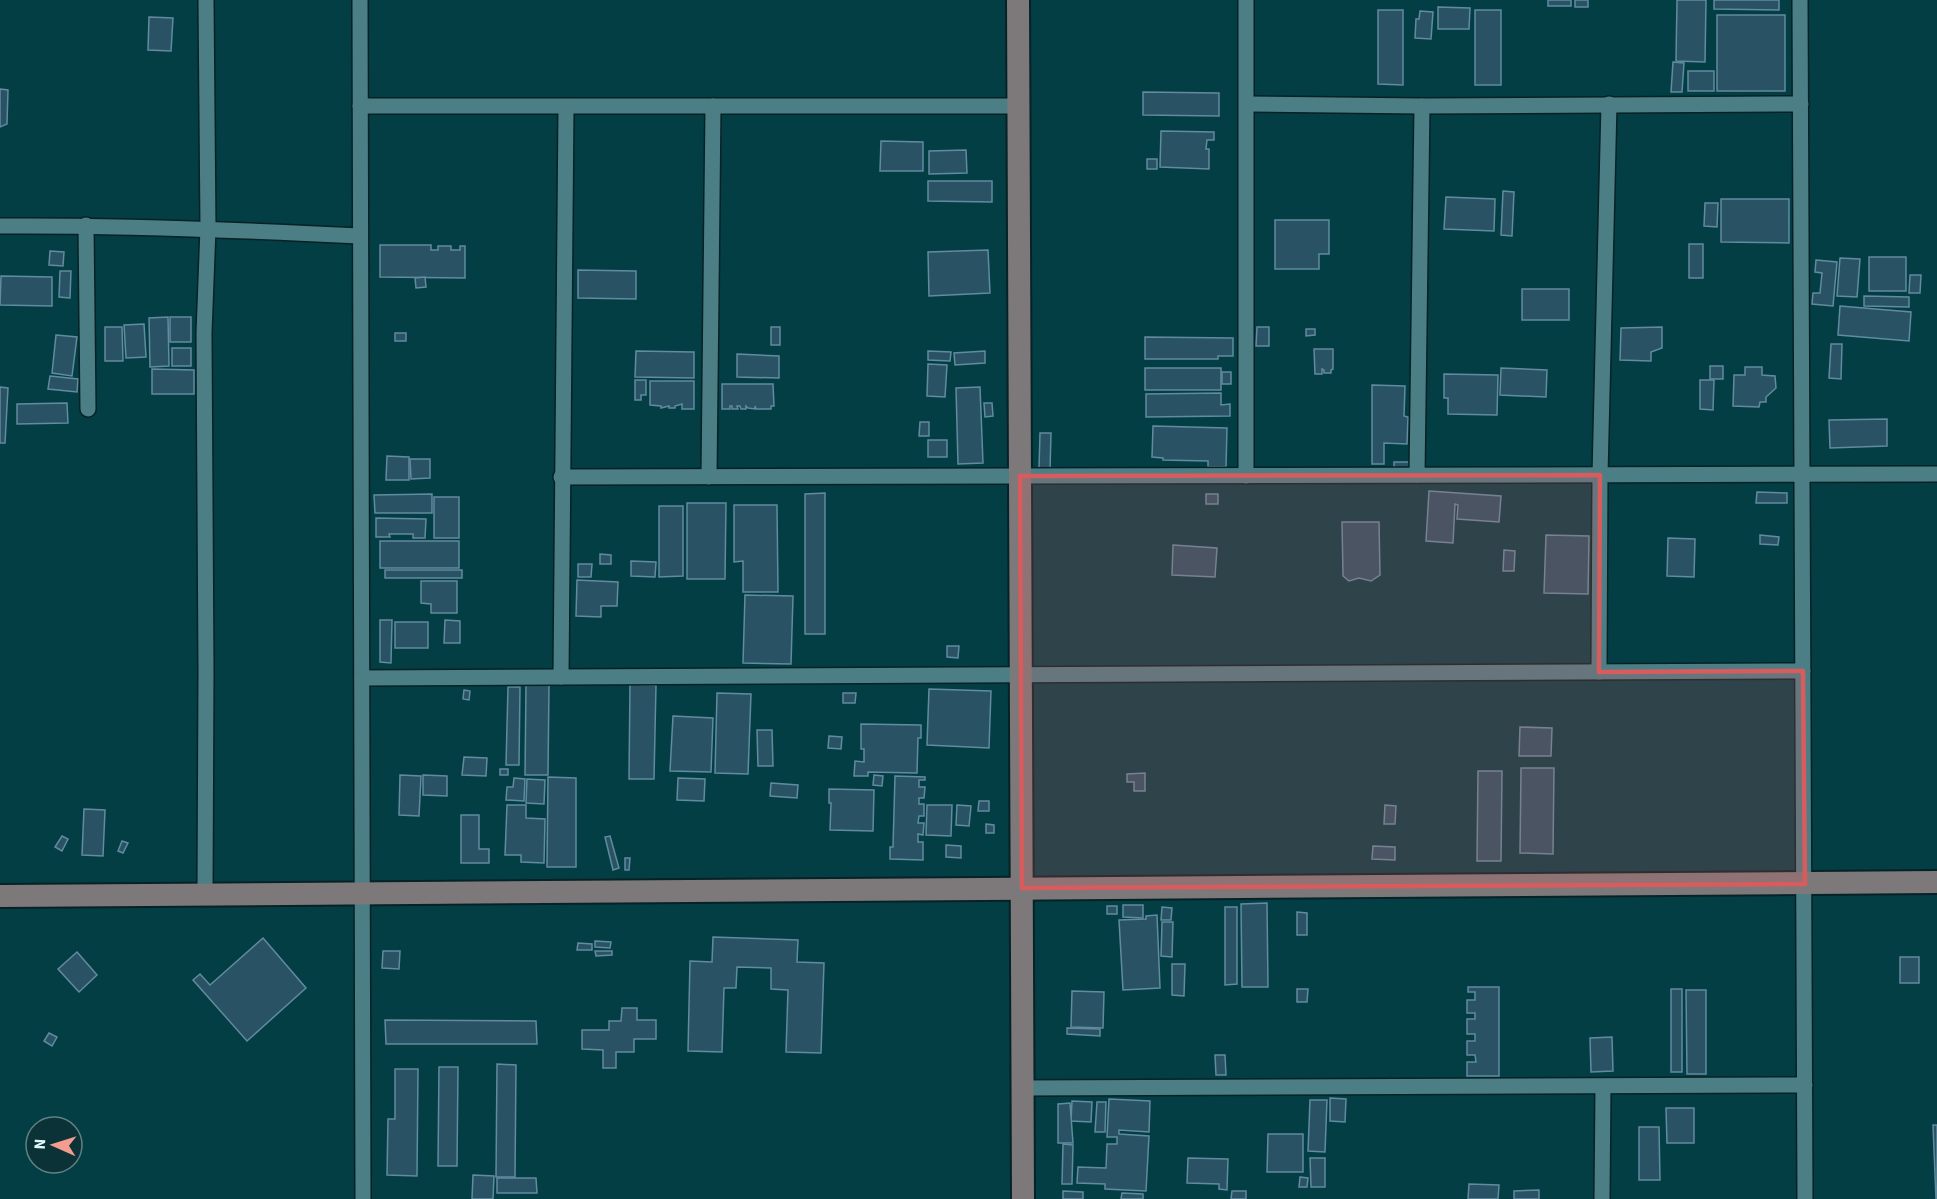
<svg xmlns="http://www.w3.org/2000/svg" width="1937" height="1199" font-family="'Source Sans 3',sans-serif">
<rect width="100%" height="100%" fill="#043e45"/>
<g fill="#295365" stroke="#618b9e" stroke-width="1.5">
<rect x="1548" y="0" width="23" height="6"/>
<rect x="1575" y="0" width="13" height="7"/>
<polygon points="1677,0 1706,0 1705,62 1676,61"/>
<polygon points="1714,0 1779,0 1779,10 1714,9"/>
<polygon points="1438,7 1470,8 1469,29 1438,29"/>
<polygon points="1378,10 1403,10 1403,85 1378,84"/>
<rect x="1475" y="10" width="26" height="75"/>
<polygon points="1420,11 1433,12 1431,39 1415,38 1416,19 1419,19"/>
<rect x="1717" y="15" width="68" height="76"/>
<polygon points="149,17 173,18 171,51 148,50"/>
<polygon points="1673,62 1684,63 1682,92 1671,92"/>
<rect x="1688" y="71" width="26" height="20"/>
<polygon points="0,89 8,90 7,124 0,127"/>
<polygon points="1143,92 1219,93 1219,116 1143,115"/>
<polygon points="1161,131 1214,132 1214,140 1207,140 1206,149 1209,149 1209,169 1160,167"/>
<polygon points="881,141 923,142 923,171 880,171"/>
<polygon points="966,150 967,173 929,174 929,151"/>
<rect x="1147" y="159" width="10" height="10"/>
<polygon points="928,181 992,181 992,202 928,201"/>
<polygon points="1503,191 1514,192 1512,236 1501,235"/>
<polygon points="1446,197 1495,199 1494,231 1444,229"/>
<polygon points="1721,199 1789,199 1789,243 1721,242"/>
<polygon points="1705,203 1718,203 1717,227 1704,226"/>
<polygon points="1275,220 1329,220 1329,254 1319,254 1319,269 1275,269"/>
<rect x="1689" y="244" width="14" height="34"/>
<polygon points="380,245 431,245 431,250 438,250 438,246 451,246 451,250 460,250 460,246 465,246 465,278 380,277"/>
<polygon points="988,250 990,293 929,296 928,252"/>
<polygon points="50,251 64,252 63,266 49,265"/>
<rect x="1869" y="257" width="37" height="34"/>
<polygon points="1840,258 1860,259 1857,297 1837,296"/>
<polygon points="1816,260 1837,262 1833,306 1812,304 1813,293 1820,293 1822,273 1815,272"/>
<polygon points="578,270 636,271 636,299 578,298"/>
<polygon points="60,271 71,271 70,298 59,297"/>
<polygon points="1910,275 1921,275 1920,293 1909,293"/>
<polygon points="1,276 52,277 52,306 0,305"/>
<polygon points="425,277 426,287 416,288 415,278"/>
<rect x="1522" y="289" width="47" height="31"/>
<polygon points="1864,296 1909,297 1909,307 1864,306"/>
<polygon points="1840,306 1911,312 1909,341 1838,335"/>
<polygon points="168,317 169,366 150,367 149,318"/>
<rect x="170" y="317" width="21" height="25"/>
<polygon points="144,324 146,357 126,358 124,325"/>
<polygon points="105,327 122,327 123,361 105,361"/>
<rect x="771" y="327" width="9" height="18"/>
<polygon points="1257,327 1269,327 1269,346 1256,346"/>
<polygon points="1662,327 1662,348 1651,352 1651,361 1620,360 1621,328"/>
<polygon points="1306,329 1315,329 1315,335 1306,336"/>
<rect x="395" y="333" width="11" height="8"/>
<polygon points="56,335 77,337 72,376 52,373"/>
<polygon points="1145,337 1233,338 1233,356 1218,356 1218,359 1145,359"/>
<polygon points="1831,344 1842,344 1841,379 1829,378"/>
<rect x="172" y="348" width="19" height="18"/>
<polygon points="1314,349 1333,349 1333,369 1331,370 1331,373 1324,373 1324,370 1322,369 1322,374 1315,374"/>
<polygon points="636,351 694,352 694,378 635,377"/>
<polygon points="928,351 951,352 950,361 928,360"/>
<polygon points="985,351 985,363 955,365 954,353"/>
<polygon points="737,354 779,356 779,378 737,377"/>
<polygon points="928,364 947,365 945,397 927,396"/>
<rect x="1710" y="366" width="13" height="13"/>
<polygon points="1745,367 1762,367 1762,375 1775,376 1776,388 1766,397 1766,402 1760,402 1759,407 1733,406 1734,375 1745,375"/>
<rect x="1145" y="368" width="76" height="22"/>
<polygon points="1501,368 1547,370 1546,397 1500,395"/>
<polygon points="152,369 194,370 194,394 152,394"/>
<rect x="1222" y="372" width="9" height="12"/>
<polygon points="1444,374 1498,375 1497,415 1448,414 1448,398 1444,398"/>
<polygon points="50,376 78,379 77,392 48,389"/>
<polygon points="635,380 646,380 646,395 641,395 641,400 635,400"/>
<polygon points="1700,380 1714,380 1713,410 1700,409"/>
<polygon points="650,381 694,381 694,409 682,409 682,404 675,406 675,408 669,408 669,406 661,408 661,406 650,405"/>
<polygon points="722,384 773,384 774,406 771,406 771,409 756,409 755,406 755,409 748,408 746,406 746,409 741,409 740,406 737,406 738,409 732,409 732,406 730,406 730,409 722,409"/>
<polygon points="1372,385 1405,386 1404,416 1408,417 1407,444 1384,443 1384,464 1372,464"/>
<polygon points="0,387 8,388 5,443 0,443"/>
<polygon points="980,387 983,463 958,464 956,388"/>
<polygon points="1221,393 1221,405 1230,404 1230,416 1146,417 1146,394"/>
<polygon points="67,403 68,423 17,424 17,404"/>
<polygon points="984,403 992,403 993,416 985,417"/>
<polygon points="1887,419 1887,446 1830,448 1829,420"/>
<polygon points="920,422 929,422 929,436 919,436"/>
<polygon points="1153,426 1227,428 1226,467 1208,467 1208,461 1163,460 1163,458 1152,457"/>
<polygon points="1040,433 1051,433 1050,470 1039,469"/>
<rect x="928" y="440" width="19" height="17"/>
<polygon points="387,456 409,457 409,480 386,480"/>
<polygon points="410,459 430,459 430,478 411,479"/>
<polygon points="1394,462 1410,462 1409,472 1394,472"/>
<polygon points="1429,491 1501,496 1499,522 1457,519 1458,505 1455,504 1453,543 1426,541"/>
<polygon points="1757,492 1787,493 1787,503 1756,503"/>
<polygon points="825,493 825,634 805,634 805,494"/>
<polygon points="432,494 432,513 375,513 374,495"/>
<rect x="1206" y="494" width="12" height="10"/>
<rect x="434" y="497" width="25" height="41"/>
<polygon points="687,503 726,503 725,579 687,579"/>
<polygon points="734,505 777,505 778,592 743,592 743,561 734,562"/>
<polygon points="659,506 683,506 683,576 659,577"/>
<polygon points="376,518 426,519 425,538 413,538 413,534 389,534 390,537 376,537"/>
<polygon points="1342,522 1379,522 1380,575 1371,581 1359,578 1349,581 1343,576"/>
<polygon points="1546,535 1589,536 1588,594 1544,593"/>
<polygon points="1760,535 1779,537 1778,545 1760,544"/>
<polygon points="1668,538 1695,539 1694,577 1667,576"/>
<rect x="380" y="541" width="79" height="27"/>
<polygon points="1173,545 1217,548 1215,577 1172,575"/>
<polygon points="1504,550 1515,551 1514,571 1503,571"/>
<polygon points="600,554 611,555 611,564 600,564"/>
<polygon points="631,561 656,562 655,577 631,576"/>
<polygon points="578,564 592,564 591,577 578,577"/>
<rect x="385" y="570" width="77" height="8"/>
<polygon points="577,580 618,582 617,606 601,606 601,617 576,616"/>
<polygon points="421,581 457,581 457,613 431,613 431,604 421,603"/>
<polygon points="745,595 793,596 791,664 743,663"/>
<polygon points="380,620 392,620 391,663 380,662"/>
<polygon points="445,620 460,621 460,643 444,643"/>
<rect x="395" y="622" width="33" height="26"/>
<polygon points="947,646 959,646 958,658 947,657"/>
<polygon points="630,684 656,685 654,779 629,779"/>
<polygon points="526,685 549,685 548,775 525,775"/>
<polygon points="508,687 520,687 519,765 506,765"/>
<polygon points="929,689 991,691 989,748 927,745"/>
<polygon points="464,690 470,691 469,700 463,699"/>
<polygon points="717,693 751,694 748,774 715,773"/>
<polygon points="843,693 856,693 855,703 843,703"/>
<polygon points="673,716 713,718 711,772 670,771"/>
<polygon points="861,724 921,725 921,738 918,738 917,773 868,772 868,776 854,776 855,761 864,762 864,749 861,749"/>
<polygon points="1520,727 1552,728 1551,756 1519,756"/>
<polygon points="757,730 772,730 773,766 758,766"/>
<polygon points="829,736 842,737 841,749 828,748"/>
<polygon points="464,757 487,758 486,776 462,775"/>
<polygon points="1521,768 1554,768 1553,854 1520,853"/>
<rect x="500" y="769" width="8" height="6"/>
<polygon points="1478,771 1502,771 1501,861 1477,861"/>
<polygon points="1145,773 1145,791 1134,791 1134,782 1127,782 1127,774"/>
<polygon points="400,775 421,776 419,816 399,815"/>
<polygon points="423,775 447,776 447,796 423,795"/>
<polygon points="874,775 883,776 882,786 873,785"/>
<polygon points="895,776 925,777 925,780 919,780 919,787 925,787 924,798 919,798 919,804 924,804 924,816 919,816 918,823 924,823 923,835 918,834 918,842 923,842 923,860 890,859 890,847 893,847"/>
<polygon points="548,777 576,778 576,867 547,867"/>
<polygon points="514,778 525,779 524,801 506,800 507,787 513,787"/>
<polygon points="678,778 705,779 704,801 677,800"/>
<polygon points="527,779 545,780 544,804 526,803"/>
<polygon points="771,783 798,785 797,798 770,796"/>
<polygon points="829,789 874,790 873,831 830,830 831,803 829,803"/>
<polygon points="979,801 989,801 989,811 978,811"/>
<polygon points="507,805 526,805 526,818 545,819 544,863 521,862 521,855 505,855"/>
<polygon points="927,805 952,805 951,836 926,835"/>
<polygon points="957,805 971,806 969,826 956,825"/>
<polygon points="1385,805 1396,806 1395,824 1384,824"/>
<polygon points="84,809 105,810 103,856 82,855"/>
<polygon points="461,815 479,815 479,849 489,849 489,863 461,863"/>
<polygon points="986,824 994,825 994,833 986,833"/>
<polygon points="62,836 68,839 62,851 55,847"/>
<polygon points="610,836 619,868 613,870 605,837"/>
<polygon points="122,841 128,843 123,853 118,851"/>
<polygon points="946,845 961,846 961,858 946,857"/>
<polygon points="1373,846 1395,847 1395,860 1372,859"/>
<polygon points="625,858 630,858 629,870 625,870"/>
<polygon points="1267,903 1268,987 1242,987 1241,904"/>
<polygon points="1123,905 1143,905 1143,918 1123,917"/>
<rect x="1107" y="906" width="10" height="8"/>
<polygon points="1162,907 1172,908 1171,920 1161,920"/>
<polygon points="1225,907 1237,907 1237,984 1225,985"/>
<polygon points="1297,912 1307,913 1307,935 1297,935"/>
<polygon points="1157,915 1160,988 1123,990 1119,920 1146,919 1146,916"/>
<polygon points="1162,922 1173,922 1172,957 1161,956"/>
<polygon points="713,937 798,940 797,962 824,963 821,1053 786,1052 788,990 771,989 771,968 737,967 736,988 724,988 722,1052 688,1051 690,961 712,962"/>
<polygon points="263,938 306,988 247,1041 193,980 200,974 210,985"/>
<polygon points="595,941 611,942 610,948 595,947"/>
<polygon points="578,943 592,944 592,950 577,950"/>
<polygon points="383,951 400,951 399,969 382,968"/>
<polygon points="595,951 612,951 612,955 596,956"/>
<polygon points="77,952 97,975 79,992 58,969"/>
<rect x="1900" y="957" width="19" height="26"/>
<polygon points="1172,964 1185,964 1184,996 1172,995"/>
<polygon points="1468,987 1499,987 1499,1076 1467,1076 1467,1062 1476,1062 1475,1055 1467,1055 1467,1041 1475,1041 1475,1034 1467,1034 1467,1019 1475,1019 1475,1013 1467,1013 1467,1000 1475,1000 1475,992 1468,992"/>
<polygon points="1297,989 1308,989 1307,1002 1297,1002"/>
<rect x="1671" y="989" width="11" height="83"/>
<polygon points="1686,990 1706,990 1706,1074 1687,1074"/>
<polygon points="1072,991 1104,992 1103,1028 1071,1027"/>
<polygon points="622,1008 637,1008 637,1020 656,1020 656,1039 634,1039 634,1052 616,1052 616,1068 603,1068 603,1050 582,1049 582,1030 609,1030 609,1021 621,1021"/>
<polygon points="385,1020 536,1021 537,1044 386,1044"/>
<polygon points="1067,1028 1100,1029 1100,1036 1067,1034"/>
<polygon points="49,1033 57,1037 52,1046 44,1041"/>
<polygon points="1612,1037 1613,1071 1591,1072 1590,1038"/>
<polygon points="1215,1055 1225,1055 1226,1075 1216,1075"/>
<polygon points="497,1064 516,1065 515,1177 496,1177"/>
<polygon points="439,1067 458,1067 457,1166 438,1166"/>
<polygon points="395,1069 418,1069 417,1176 387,1175 388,1119 395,1119"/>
<polygon points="1330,1098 1346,1099 1345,1122 1330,1121"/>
<polygon points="1109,1099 1150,1101 1149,1132 1119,1130 1119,1134 1149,1136 1146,1191 1105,1189 1105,1184 1077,1183 1078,1167 1106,1168 1107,1144 1117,1144 1117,1137 1107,1137"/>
<polygon points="1310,1100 1327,1100 1325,1152 1308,1151"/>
<polygon points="1072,1101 1092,1102 1091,1122 1071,1121"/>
<polygon points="1097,1102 1106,1102 1105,1132 1095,1132"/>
<polygon points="1070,1103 1073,1143 1058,1143 1058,1104"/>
<polygon points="1666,1108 1694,1108 1694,1143 1667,1143"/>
<polygon points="1933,1125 1937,1125 1937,1199 1936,1199"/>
<polygon points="1639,1127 1659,1127 1660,1180 1639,1180"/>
<polygon points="1268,1134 1303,1134 1303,1172 1267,1172"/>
<polygon points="1063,1144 1073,1145 1072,1184 1062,1184"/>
<polygon points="1188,1158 1228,1159 1227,1190 1219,1189 1219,1184 1187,1183"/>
<polygon points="1310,1158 1325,1158 1325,1187 1311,1187"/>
<polygon points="473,1175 494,1176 493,1199 472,1199"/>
<polygon points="1300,1177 1308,1178 1307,1187 1299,1187"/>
<polygon points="497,1178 536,1178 537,1193 497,1193"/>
<polygon points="1469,1184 1499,1185 1498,1199 1468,1199"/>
<polygon points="1539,1190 1539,1199 1514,1199 1514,1191"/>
<polygon points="1063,1191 1083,1192 1083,1199 1063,1199"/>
<polygon points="1232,1191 1246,1191 1246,1199 1231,1199"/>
<polygon points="1122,1193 1143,1194 1143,1199 1121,1199"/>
</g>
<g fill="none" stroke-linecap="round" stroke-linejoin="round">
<defs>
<g id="street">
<polyline points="360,0 363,1199"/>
<polyline points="1800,0 1805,1199"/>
<polyline points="1248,104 1422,106 1801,104"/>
<polyline points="360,106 1018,106"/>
<polyline points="86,225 88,409"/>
<path d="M0 226C120 225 240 230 360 236"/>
<polyline points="1417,475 1422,106"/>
<polyline points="1246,476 1246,0"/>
<polyline points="561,477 1937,474"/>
<polyline points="709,477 713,106"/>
<polyline points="1599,672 1600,475 1609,104"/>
<polyline points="561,677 566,107"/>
<polyline points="362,678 1803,671"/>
<polyline points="205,893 206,671 204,333 208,228 206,0"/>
<polyline points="1023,1088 1805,1085"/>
<polyline points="1602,1199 1603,1087"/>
</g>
<g id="secondary">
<polyline points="1018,0 1023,1199"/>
<polyline points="0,896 1937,882"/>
</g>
</defs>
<use href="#street" stroke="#072226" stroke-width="18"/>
<use href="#secondary" stroke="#072226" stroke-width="26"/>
<use href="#street" stroke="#4c7e85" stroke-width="15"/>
<use href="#secondary" stroke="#7d797a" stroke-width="22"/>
</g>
<path fill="#d85c5d" fill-opacity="0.2" stroke="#d85c5d" stroke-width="4.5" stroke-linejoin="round" d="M1600 475 1599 672 1803 671 1805 884 1022 888 1020 476Z"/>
<g transform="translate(54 1145) rotate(273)"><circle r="28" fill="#0a3237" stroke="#5f8286" stroke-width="1.5"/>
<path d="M0-4.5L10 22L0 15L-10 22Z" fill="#f59c91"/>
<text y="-9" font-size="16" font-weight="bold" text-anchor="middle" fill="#dff9fd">N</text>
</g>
</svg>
